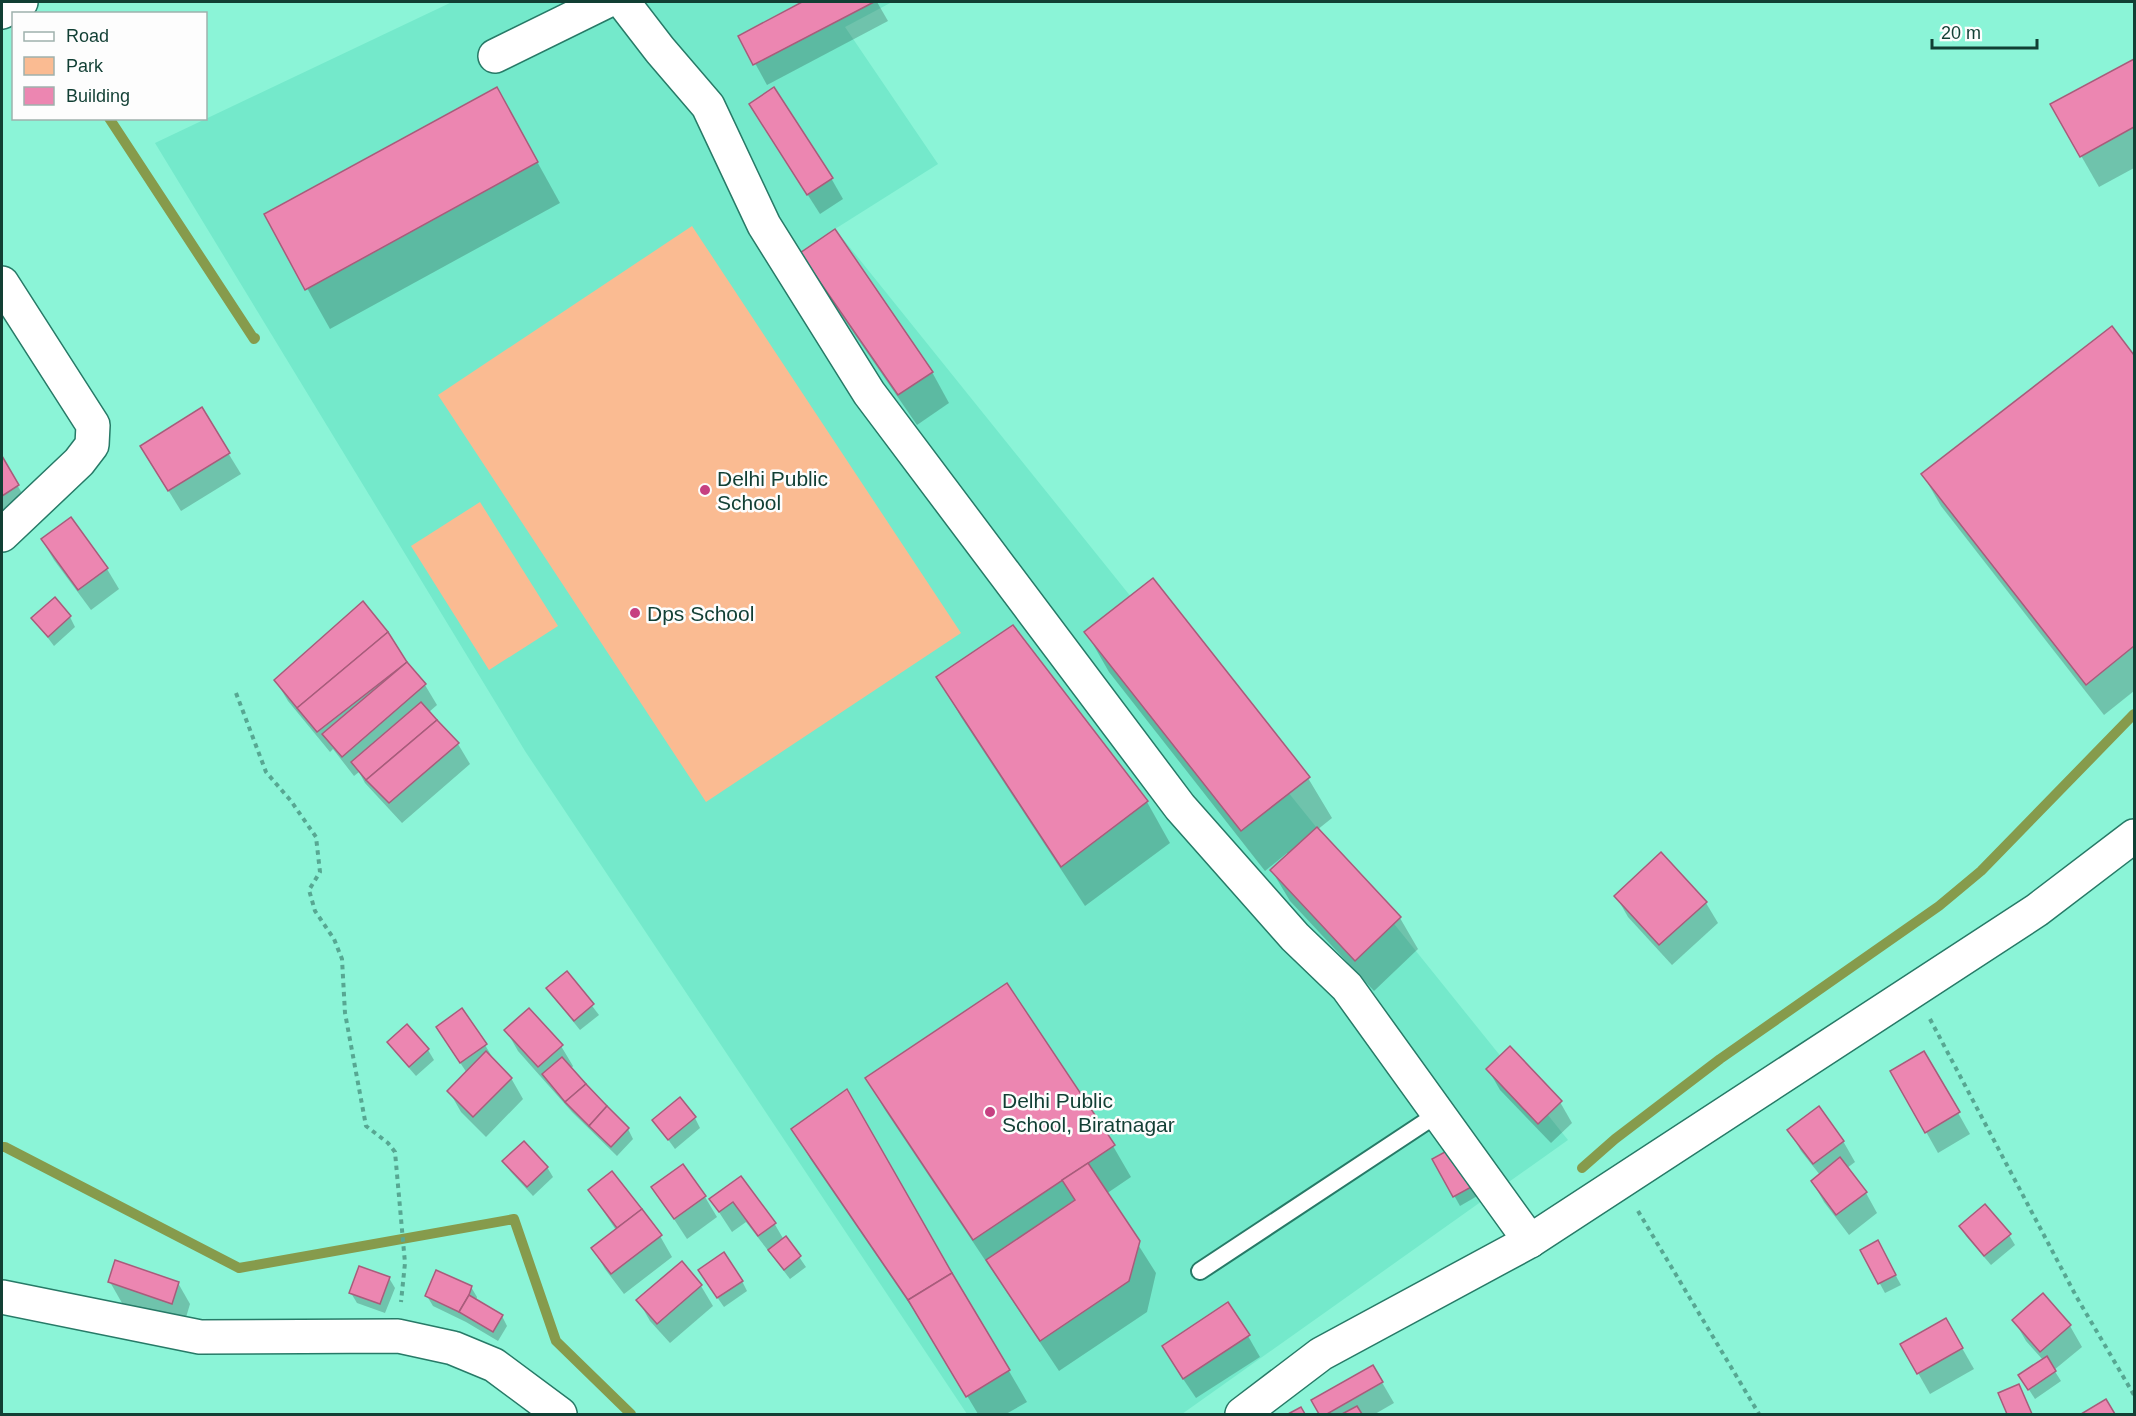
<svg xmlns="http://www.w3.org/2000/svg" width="2136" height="1416" font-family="Arial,sans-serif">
<rect width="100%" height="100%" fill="#8bf4d7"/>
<polygon fill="#74e9cb" points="452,2 892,2 845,27 938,164 835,229 1568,1140 1182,1414 967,1414 525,751 155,143"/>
<g fill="#fabb92">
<polygon points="692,226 961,633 706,802 438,395"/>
<polygon points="480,502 558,626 489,670 411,546"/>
</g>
<g fill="#0003">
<polygon points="805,2 877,2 888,21 767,85 740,36"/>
<polygon points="2134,61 2134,168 2099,187 2052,105"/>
<polygon points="763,125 831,178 843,199 820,214"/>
<polygon points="519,129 560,203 330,329 266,215"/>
<polygon points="802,253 932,372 949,403 917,425 820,284"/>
<polygon points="2112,328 2134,357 2134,691 2104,715 1941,506 1923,475"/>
<polygon points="201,409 241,474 181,511 154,467"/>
<polygon points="2,459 30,507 2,523"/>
<polygon points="42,540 107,569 119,589 91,610 54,560"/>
<polygon points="70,617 75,627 54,646 33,618"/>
<polygon points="1012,627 1147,802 1170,843 1085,906 961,717 938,677"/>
<polygon points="1086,632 1308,778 1332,818 1317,830 1400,918 1418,949 1374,991 1290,901 1272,871 1289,855 1287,853 1265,871 1109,672"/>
<polygon points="406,663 425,685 437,705 429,712 458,744 470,764 402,823 365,783 359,772 354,776 333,749 330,752 288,701 276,681"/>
<polygon points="1616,896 1706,903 1718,923 1672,965 1628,917"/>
<polygon points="567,973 599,1015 580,1030 554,998 548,988"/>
<polygon points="407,1026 428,1050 434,1060 416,1076 395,1052 389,1042"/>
<polygon points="437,1028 485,1045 497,1065 511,1078 523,1099 486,1137 461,1112 449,1091 467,1073"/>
<polygon points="506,1030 561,1046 573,1066 571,1069 628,1129 633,1139 617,1156 572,1112 518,1051"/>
<polygon points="1924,1053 1970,1134 1938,1153 1892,1071"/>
<polygon points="1488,1069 1560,1102 1572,1123 1551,1143 1500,1090"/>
<polygon points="867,1079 1113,1146 1131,1177 1106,1194 1156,1273 1147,1312 1059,1371 885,1110"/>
<polygon points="846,1091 1027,1402 1006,1414 978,1414 928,1331 811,1160 793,1129"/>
<polygon points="695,1118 700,1128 675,1149 654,1120"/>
<polygon points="1789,1130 1843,1141 1855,1162 1847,1168 1866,1193 1877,1213 1849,1235 1824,1202 1812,1181 1820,1175 1801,1151"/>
<polygon points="1453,1149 1479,1195 1460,1206 1434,1160"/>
<polygon points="504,1161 547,1167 553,1177 533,1196 510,1171"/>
<polygon points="612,1173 660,1236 672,1257 624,1294 605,1269 593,1248 616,1230 589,1190"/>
<polygon points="740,1178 774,1223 784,1240 786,1238 806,1267 790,1279 746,1222 732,1232 711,1200"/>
<polygon points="653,1187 705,1197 717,1217 687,1239"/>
<polygon points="1961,1226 2009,1235 2015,1245 1991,1265 1966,1236"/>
<polygon points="1877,1242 1901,1285 1885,1293 1862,1251"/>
<polygon points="682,1263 701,1286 713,1306 670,1343 650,1321 638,1300"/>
<polygon points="389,1278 395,1288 385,1313 357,1303 351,1293"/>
<polygon points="705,1280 742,1281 747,1291 724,1307"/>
<polygon points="110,1282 178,1283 190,1304 184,1324 122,1303"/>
<polygon points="471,1287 477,1297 476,1301 502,1316 507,1326 498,1341 466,1322 433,1306 427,1296"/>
<polygon points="2043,1295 2070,1326 2082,1347 2054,1370 2061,1381 2035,1399 2026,1385 2043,1360 2026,1341 2014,1320"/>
<polygon points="1946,1320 1974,1369 1930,1394 1918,1373"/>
<polygon points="1248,1336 1260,1357 1196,1398 1175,1367"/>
<polygon points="1373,1367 1394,1403 1375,1414 1321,1414 1313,1401"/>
</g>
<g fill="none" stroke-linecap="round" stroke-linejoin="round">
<g stroke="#869b4c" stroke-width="10">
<polyline points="109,118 254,339 255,338"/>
<polyline points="2,1147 5,1147 239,1268 514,1219 556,1341 631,1414"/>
<polyline points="1582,1168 1615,1139 1720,1059 1939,906 1981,871 2134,714"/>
</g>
</g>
<g fill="#ec86b1" stroke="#a85c7b" stroke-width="1.5">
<polygon points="802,2 874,2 753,65 738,36"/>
<polygon points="2134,59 2134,127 2080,157 2050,104"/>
<polygon points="497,87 538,162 305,290 264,214"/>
<polygon points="774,87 833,178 807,195 749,104"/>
<polygon points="835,229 933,372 898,395 800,253"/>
<polygon points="2112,326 2134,355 2134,646 2086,685 1921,474"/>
<polygon points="202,407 230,453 168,491 140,446"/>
<polygon points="2,456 19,485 2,496"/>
<polygon points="71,517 108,568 78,590 41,539"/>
<polygon points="1153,578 1310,777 1241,831 1084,632"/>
<polygon points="55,597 71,616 48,637 31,618"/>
<polygon points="363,601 388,632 297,708 274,680"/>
<polygon points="1013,625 1148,801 1061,867 936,677"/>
<polygon points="388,632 407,662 317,732 297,708"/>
<polygon points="407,662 426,684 342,757 322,734"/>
<polygon points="421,702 437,720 366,780 351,762"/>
<polygon points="437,720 459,743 389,803 366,780"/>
<polygon points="1317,827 1401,917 1355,961 1270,870"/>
<polygon points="1661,852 1707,902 1659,945 1614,896"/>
<polygon points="567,971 594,1004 574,1021 546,988"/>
<polygon points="1007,983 1115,1145 973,1240 865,1078"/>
<polygon points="462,1008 487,1044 460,1063 436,1027"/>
<polygon points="529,1008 563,1045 538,1067 504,1030"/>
<polygon points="407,1024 429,1049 409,1067 387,1042"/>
<polygon points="1510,1046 1562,1101 1538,1124 1486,1069"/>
<polygon points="486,1051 512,1078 473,1117 447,1091"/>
<polygon points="1924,1051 1960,1112 1925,1133 1890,1071"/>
<polygon points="562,1057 586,1084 565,1102 542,1074"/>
<polygon points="586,1084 607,1106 589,1126 565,1102"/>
<polygon points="847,1089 952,1273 908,1300 791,1129"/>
<polygon points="680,1097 696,1117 668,1140 652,1120"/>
<polygon points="607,1106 629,1128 611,1147 589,1126"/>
<polygon points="1819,1106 1844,1141 1813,1164 1787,1130"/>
<polygon points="524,1141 548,1167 527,1187 502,1161"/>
<polygon points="1454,1147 1475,1185 1453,1197 1432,1159"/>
<polygon points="1840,1157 1867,1192 1836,1215 1811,1181"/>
<polygon points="1088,1163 1140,1241 1129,1281 1040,1341 986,1260 1075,1200 1062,1180"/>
<polygon points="683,1164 706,1196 674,1219 651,1187"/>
<polygon points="612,1171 642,1209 617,1228 588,1190"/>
<polygon points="741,1176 776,1223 758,1236 733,1202 719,1212 709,1199"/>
<polygon points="1985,1204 2011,1234 1984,1256 1959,1226"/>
<polygon points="642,1209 662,1235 611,1274 591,1248"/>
<polygon points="786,1236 801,1256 784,1270 768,1250"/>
<polygon points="1878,1240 1896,1275 1878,1284 1860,1250"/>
<polygon points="724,1252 743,1281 717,1298 698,1270"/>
<polygon points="115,1260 179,1282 172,1304 108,1282"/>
<polygon points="682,1261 702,1285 657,1324 636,1300"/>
<polygon points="359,1266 390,1277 380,1304 349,1293"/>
<polygon points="436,1270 472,1286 469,1295 459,1312 425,1296"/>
<polygon points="952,1273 1010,1370 966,1397 908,1300"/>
<polygon points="2043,1293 2071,1325 2040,1352 2012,1320"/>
<polygon points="469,1295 503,1315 493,1332 459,1312"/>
<polygon points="1228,1302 1250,1335 1183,1379 1162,1346"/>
<polygon points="1946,1318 1963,1348 1917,1374 1900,1344"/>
<polygon points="2047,1356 2056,1371 2028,1390 2018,1375"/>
<polygon points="1373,1365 1383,1382 1327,1414 1319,1414 1311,1400"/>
<polygon points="2019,1384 2032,1414 2007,1414 1998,1393"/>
<polygon points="2106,1399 2115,1414 2081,1414"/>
<polygon points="1357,1406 1362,1414 1342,1414"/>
<polygon points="1301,1407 1305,1414 1288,1414"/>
</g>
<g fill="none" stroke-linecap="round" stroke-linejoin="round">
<defs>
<polyline id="lane" points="1200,1271 1439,1113"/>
<g id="street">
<polyline points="623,2 660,50 708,106 764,225 869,393 1180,807 1295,937 1347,987 1530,1241"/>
<polyline points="2,12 21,2"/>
<polyline points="495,56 605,2"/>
<polyline points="2,283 93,425 92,445 79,462 2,535"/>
</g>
<g id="secondary">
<polyline points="2,1297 200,1337 398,1336 453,1348 494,1365 560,1414"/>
<polyline points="1242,1414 1321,1354 1530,1241 2037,910 2134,836"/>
</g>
</defs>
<use href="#lane" stroke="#277a67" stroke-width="20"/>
<use href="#street" stroke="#277a67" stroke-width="36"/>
<use href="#secondary" stroke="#277a67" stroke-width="36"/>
<g stroke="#57a792" stroke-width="4" stroke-dasharray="4.5 4.5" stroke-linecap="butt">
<polyline points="236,693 266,772 291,801 316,837 320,872 309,890 315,911 334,939 342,959 345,1013 366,1126 388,1143 395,1152 405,1263 401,1302"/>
<polyline points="1930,1019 2076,1296 2134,1395"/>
<polyline points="1638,1211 1759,1414"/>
</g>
<use href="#lane" stroke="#fff" stroke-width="16"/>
<use href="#street" stroke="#fff" stroke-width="33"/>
<use href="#secondary" stroke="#fff" stroke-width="33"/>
</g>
<g fill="#c64081" stroke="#fdfdfd" stroke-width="2">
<circle cx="705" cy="490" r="6"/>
<circle cx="635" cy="613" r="6"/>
<circle cx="990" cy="1112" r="6"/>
</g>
<g text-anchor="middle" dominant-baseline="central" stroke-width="5" stroke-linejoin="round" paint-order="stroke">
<g font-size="21" fill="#113f34" stroke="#fdfdfd" text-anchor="start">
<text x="717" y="478">Delhi Public<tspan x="717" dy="24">School</tspan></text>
<text x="647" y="613">Dps School</text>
<text x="1002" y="1100">Delhi Public<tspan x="1002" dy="24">School, Biratnagar</tspan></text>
</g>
</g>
<rect width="2136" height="1416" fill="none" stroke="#113f34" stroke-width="6"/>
<rect x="12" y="12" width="195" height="108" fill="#fdfdfd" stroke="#9fb1ad" stroke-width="1.5"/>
<rect x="24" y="32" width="30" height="9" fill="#ffffff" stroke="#9fb1ad" stroke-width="1.5"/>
<text x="66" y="42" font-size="18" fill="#113f34">Road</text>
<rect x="24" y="57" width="30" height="18" fill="#fabb92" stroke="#9fb1ad" stroke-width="1.5"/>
<text x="66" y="72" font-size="18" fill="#113f34">Park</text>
<rect x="24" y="87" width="30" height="18" fill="#ec86b1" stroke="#9fb1ad" stroke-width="1.5"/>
<text x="66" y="102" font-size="18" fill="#113f34">Building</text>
<path d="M1932 39v9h105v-9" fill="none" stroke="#113f34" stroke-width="3"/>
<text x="1941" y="39" font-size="18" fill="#113f34" stroke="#fdfdfd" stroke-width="4.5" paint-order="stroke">20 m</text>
</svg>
